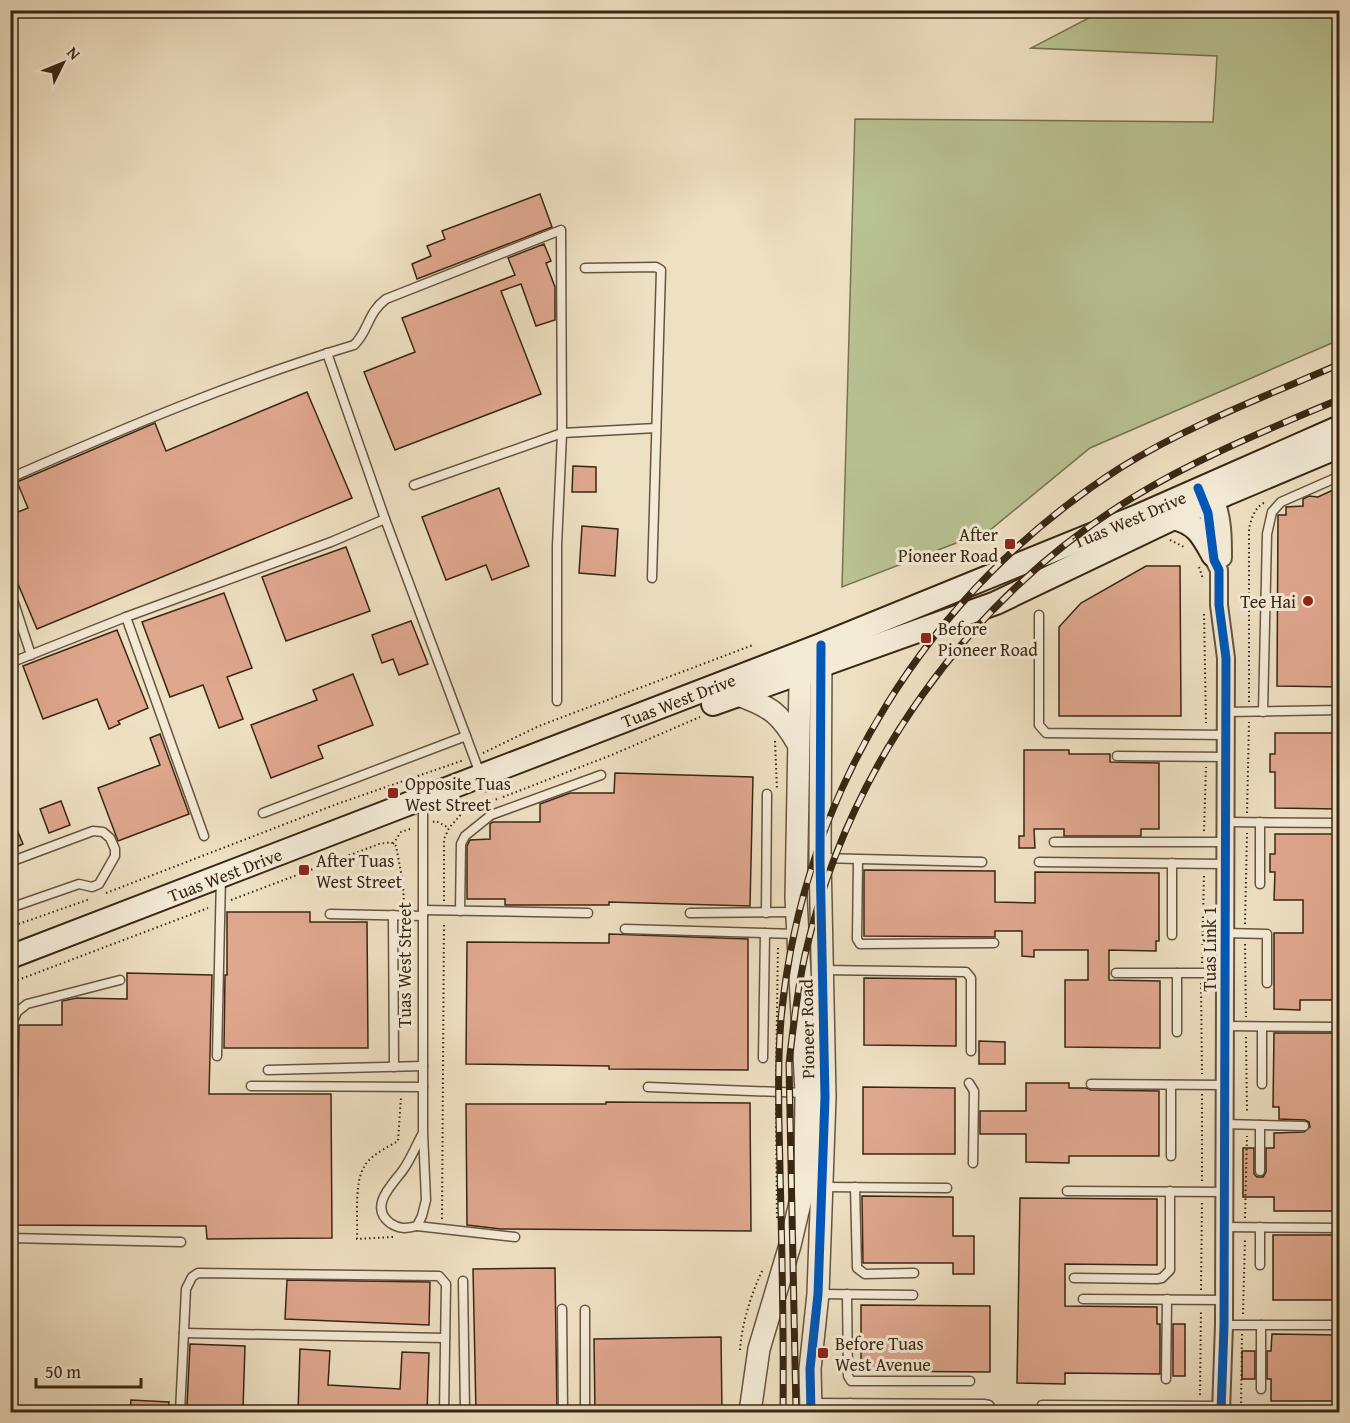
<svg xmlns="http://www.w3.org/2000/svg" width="1350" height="1423" font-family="'Gentium Book Plus',serif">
<rect width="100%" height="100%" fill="#eee0c2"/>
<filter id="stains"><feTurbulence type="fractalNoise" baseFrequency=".00333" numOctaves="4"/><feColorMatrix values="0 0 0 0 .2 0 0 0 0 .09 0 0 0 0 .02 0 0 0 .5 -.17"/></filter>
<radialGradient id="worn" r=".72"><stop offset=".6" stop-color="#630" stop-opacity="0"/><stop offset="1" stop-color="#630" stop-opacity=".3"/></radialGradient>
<polygon fill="#b9c293" stroke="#787452" stroke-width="1.5" points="1104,10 1339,11 1339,340 1090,448 990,530 842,587 855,119 1213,122 1217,56 1031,48"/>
<g fill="#e0a78f" stroke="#382712" stroke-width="1.5">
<polygon points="540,194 552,227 417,279 412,264 431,256 427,246 445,239 442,231"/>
<polygon points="544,244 551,261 546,263 555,287 555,320 536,326 521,284 501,291 541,394 395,450 364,372 415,352 402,318 515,275 508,258"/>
<polygon points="307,392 352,498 37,629 10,565 10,515 28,508 17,482 155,423 166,451"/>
<polygon points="573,466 596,467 596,492 572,492"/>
<polygon points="499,488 529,566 492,580 486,565 446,580 422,517"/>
<polygon points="1333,490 1340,490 1340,687 1277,686 1278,515 1286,515 1286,507 1303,506 1303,499 1309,496 1318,497"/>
<polygon points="582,526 618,529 615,576 579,573"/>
<polygon points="346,547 370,611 286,641 262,577"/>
<polygon points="1146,566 1180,566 1181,716 1059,716 1059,627 1081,603"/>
<polygon points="224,593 252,668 227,677 243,719 219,728 203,685 170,697 142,622"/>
<polygon points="411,621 428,664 399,675 393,659 382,663 372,635"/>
<polygon points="117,630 148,708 118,721 120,724 109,729 97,699 43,719 23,666"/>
<polygon points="353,674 373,725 318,746 323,758 271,778 251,725 317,700 313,690"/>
<polygon points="1275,733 1340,733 1340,809 1275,808 1275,772 1270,772 1270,754 1275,754"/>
<polygon points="160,734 189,814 118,841 98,788 160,765 150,738"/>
<polygon points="1024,750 1069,750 1069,754 1110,754 1110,762 1159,763 1159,829 1141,829 1141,836 1064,836 1064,829 1034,829 1035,848 1019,848 1019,836 1024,836"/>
<polygon points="615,773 753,777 750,906 609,902 609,905 505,905 505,899 467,899 467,846 470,840 490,839 490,824 493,822 540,822 540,804 570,793 614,793"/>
<polygon points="61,801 70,825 49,833 40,809"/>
<polygon points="11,815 23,844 11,849"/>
<polygon points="1275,834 1340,834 1340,1000 1300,1000 1300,1010 1274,1009 1274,933 1303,933 1303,900 1274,900 1275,872 1270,872 1270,854 1275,854"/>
<polygon points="864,870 995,871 995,902 1035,903 1035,872 1159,873 1159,941 1156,941 1156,951 1109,950 1109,980 1160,981 1160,1048 1065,1047 1065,980 1088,980 1088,950 1034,950 1034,957 1022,956 1022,931 995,931 995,937 864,936"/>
<polygon points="227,912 310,912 310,922 367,922 368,1048 224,1048 225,975 227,975"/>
<polygon points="609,934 748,939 748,1070 609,1069 609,1066 466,1064 467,942 609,943"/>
<polygon points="127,973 212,975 209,1094 331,1094 332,1238 207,1239 206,1226 10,1225 10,1096 18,1096 19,1025 62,1025 62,1001 77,998 127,999"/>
<polygon points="864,978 956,979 956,1046 864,1045"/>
<polygon points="1274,1033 1340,1033 1340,1211 1274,1211 1274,1197 1243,1197 1243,1148 1254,1148 1254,1174 1257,1177 1263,1177 1266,1172 1266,1148 1274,1148 1274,1133 1304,1132 1310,1127 1309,1122 1305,1120 1279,1119 1279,1107 1273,1107"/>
<polygon points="979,1041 1005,1042 1005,1064 979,1064"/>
<polygon points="1026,1083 1069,1083 1069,1088 1086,1088 1091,1090 1159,1091 1159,1156 1069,1156 1069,1163 1026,1162 1026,1134 980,1134 980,1111 1026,1111"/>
<polygon points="863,1087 955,1088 955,1154 863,1154"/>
<polygon points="606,1102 750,1103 751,1231 501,1229 467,1225 466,1104 606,1104"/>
<polygon points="862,1196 953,1197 953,1236 974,1236 974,1274 953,1274 953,1263 863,1263"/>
<polygon points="1020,1198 1157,1199 1157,1265 1065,1264 1065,1306 1157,1307 1157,1324 1160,1324 1160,1374 1065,1373 1065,1384 1017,1383"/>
<rect x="1273" y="1235" width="67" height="65"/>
<polygon points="555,1268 557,1413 476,1413 473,1269"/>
<polygon points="287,1280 430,1282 429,1325 285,1319"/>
<polygon points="861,1305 990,1306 990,1372 861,1371"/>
<rect x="1173" y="1324" width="12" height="52"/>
<polygon points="1272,1334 1340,1335 1340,1401 1271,1401 1271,1379 1267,1379 1267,1351 1271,1351"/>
<polygon points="721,1337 722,1413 595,1413 594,1339"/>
<polygon points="190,1344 245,1346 243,1409 187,1406"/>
<polygon points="300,1349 330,1351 328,1385 400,1389 402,1352 429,1353 427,1413 298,1413"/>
<rect x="1242" y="1351" width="13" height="28"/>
<polygon points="131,1400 169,1402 168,1413 130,1413"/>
</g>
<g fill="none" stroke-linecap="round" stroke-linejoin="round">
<defs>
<g id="service">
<polyline points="585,268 656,267 661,270 652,578"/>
<polyline points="327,353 385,519 485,787"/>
<path d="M10 478C122 429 237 380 354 345 369 331 367 313 386 299L561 230 562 433 557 546V701"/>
<polyline points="414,485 562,433 656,428"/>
<polyline points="14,603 31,655"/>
<polyline points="1039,615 1039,725 1046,733 1226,735"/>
<polyline points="126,617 204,836"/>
<polyline points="10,663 126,617 331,542 385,519"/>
<polyline points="1226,712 1340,710"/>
<polyline points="1263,712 1267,534 1272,512 1281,502 1340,476"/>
<polyline points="1117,756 1226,757"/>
<polyline points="263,813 466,736"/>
<polyline points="1226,822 1340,823"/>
<polyline points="1260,822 1260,884"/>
<polyline points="1054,842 1225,842"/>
<polyline points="820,858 982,862"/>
<polyline points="858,860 857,939 860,944 994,943"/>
<polyline points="10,862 93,831 103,832 110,838 115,849 115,856 99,884 92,887 79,884 10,908"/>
<polyline points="1039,862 1225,864"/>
<polyline points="423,910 588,913"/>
<polyline points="460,911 461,844 465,836 491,815 601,775"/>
<polyline points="690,913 796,912"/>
<polyline points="766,913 767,794"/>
<polyline points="330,914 423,916"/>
<polyline points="393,915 394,1067"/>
<polyline points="625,929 797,934"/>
<polyline points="1225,933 1267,934 1267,983"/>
<polyline points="1172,935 1172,863"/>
<polyline points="823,970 966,972 971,978 971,1051"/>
<polyline points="1116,973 1225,973"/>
<polyline points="1225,1026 1340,1027"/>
<polyline points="10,1028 17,1012 27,1004 120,980"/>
<polyline points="1177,1032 1177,973"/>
<polyline points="217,1056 221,876"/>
<polyline points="763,1058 765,933"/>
<polyline points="268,1070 423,1066"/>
<polyline points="969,1083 974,1091 973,1163"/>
<polyline points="1091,1084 1225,1085"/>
<polyline points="1262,1084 1262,1027"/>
<polyline points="251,1086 423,1087"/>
<polyline points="648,1087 806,1093"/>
<polyline points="1224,1124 1304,1126"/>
<polyline points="1260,1125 1260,1171"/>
<path d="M423 1133C416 1145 411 1159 403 1170 393 1184 368 1206 390 1223 399 1229 406 1229 417 1226L422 1216 426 1200 423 1133V811"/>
<polyline points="1171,1156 1171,1085"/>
<polyline points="823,1187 947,1188"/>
<polyline points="855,1187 857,1268 865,1274 914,1273"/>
<polyline points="1067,1191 1225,1192"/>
<polyline points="417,1226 515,1237"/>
<polyline points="1225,1227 1340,1228"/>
<polyline points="10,1238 181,1242"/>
<polyline points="1260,1265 1260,1227"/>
<polyline points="1074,1278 1157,1279 1162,1278 1170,1270 1170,1191"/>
<polyline points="463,1281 465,1412"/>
<polyline points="818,1294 913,1295"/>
<polyline points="847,1294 848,1376 851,1381 970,1381"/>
<polyline points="1083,1299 1224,1300"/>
<polyline points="562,1309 563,1412"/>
<polyline points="585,1310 585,1412"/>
<polyline points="1224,1325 1340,1325"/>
<polyline points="184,1333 445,1338"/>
<polyline points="1166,1379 1167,1299"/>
<polyline points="1261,1389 1261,1325"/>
<polyline points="810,1403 984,1404 989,1405 994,1412"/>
<polyline points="1042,1405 1221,1406"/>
<polyline points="180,1412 186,1289 192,1277 198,1273 439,1276 446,1284 444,1412"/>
<polyline points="850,1412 850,1403"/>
</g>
<g id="minor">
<polyline points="1201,495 1208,513 1214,560 1219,570 1219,605 1226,658 1224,1325 1221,1412"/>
<path d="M1215 498C1223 518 1223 537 1223 558"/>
</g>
<g id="tertiary">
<path d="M738 695C771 707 780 713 798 744"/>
<polyline points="750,1412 759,1349 790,1245 805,1182 806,1093 796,898 800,685 803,656"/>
<polyline points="811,1412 810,1369 818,1294 825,1097 820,858 821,648"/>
</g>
<g id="secondary">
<path d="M1174 518C1197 524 1202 535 1213 555"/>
<polyline points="713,704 996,603 1205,503 1340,446"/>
<path id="s1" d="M10 957 821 645 1138 516 1340 427"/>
</g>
</defs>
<use href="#service" stroke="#66553e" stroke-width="11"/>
<use href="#minor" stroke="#66553e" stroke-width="20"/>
<use href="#tertiary" stroke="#66553e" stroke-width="24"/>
<use href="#secondary" stroke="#382712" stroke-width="26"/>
<g stroke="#382712" stroke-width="2" stroke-dasharray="1.5 3" stroke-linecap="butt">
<polyline points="1170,540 1186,548"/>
<polyline points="1199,567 1203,579"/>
<polyline points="1204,614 1206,723"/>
<path d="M1249 702V529C1251 519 1255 507 1264 503"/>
<polyline points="775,741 777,790"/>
<polyline points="483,753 539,726 753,645"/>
<polyline points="503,797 614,754 700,717"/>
<polyline points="1247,813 1249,722"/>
<polyline points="433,822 436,821 449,828"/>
<polyline points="1204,831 1206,767"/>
<polyline points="393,844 401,832 413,828"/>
<polyline points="106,893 337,804 464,760"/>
<polyline points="231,900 379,844 391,842 396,846 403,883 404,905"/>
<polyline points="444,901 444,839 449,828 464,811 497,799"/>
<polyline points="1245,924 1247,833"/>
<polyline points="10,927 90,899"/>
<polyline points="1245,944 1246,1017"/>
<polyline points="1202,963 1204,875"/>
<polyline points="1201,983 1202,1074"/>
<polyline points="10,985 18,980 208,908"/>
<polyline points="1246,1037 1247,1113"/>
<polyline points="776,1080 778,945"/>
<polyline points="1202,1094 1202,1182"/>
<polyline points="776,1104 777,1218"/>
<polyline points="1245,1218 1247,1136"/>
<polyline points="442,1219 444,922"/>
<path d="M393 1237 357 1239C358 1220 354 1183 364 1167 370 1155 387 1148 398 1141L401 1097"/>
<polyline points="1201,1290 1202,1202"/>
<polyline points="1243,1314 1245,1238"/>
<path d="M740 1350C742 1323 751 1294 763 1269"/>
<polyline points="1200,1395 1201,1310"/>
<polyline points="1241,1412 1242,1334"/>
</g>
<use href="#service" stroke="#f4ebd7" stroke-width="8"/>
<use href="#minor" stroke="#f4ebd7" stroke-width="16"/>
<use href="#tertiary" stroke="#f4ebd7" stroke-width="21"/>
<use href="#secondary" stroke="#f4ebd7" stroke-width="22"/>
<defs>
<g id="rail">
<path d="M783 1412C784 1331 782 1251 780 1170 779 1119 777 1069 781 1019 802 793 929 590 1120 468 1189 425 1266 396 1340 364"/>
<path d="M796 1412 789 1064C793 1028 797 991 805 955 848 767 968 599 1132 498 1197 458 1269 429 1340 399"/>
</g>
</defs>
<use href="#rail" stroke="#382712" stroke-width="7"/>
<use href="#rail" stroke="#f4ebd7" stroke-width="4.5" stroke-dasharray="14" stroke-linecap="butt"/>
<defs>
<g id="cycleway">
<polyline points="1198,488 1208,513 1214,560 1219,570 1219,605 1226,658 1224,1325 1221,1412"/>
<polyline points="811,1412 810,1369 818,1294 825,1097 820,858 821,645"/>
</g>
</defs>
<use href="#cycleway" stroke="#f4ebd7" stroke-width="13"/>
<use href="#cycleway" stroke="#0057b8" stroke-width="9"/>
</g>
<g fill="#8f2418" stroke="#f4ebd7" stroke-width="2">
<rect x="1004" y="538" width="12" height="12" rx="3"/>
<circle cx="1308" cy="601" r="6"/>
<rect x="920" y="632" width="12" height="12" rx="3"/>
<rect x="387" y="787" width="12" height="12" rx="3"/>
<rect x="298" y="864" width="12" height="12" rx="3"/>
<rect x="817" y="1347" width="12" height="12" rx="3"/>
</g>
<g text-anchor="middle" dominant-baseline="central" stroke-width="6" stroke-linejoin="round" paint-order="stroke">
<g font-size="18" fill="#382712" stroke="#f4ebd7">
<text stroke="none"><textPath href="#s1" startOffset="1202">Tuas West Drive</textPath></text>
<text stroke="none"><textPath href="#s1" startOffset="716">Tuas West Drive</textPath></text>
<text stroke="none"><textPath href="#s1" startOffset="230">Tuas West Drive</textPath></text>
<text transform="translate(1209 949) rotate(-90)">Tuas Link 1</text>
<text transform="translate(404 965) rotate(-90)">Tuas West Street</text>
<text transform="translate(807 1029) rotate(-91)">Pioneer Road</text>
</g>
<g font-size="18" fill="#382712" stroke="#f4ebd7" text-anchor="start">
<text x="998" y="534" text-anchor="end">After<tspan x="998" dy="21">Pioneer Road</tspan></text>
<text x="1296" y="601" text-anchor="end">Tee Hai</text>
<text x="938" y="628">Before<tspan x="938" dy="21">Pioneer Road</tspan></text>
<text x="405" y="783">Opposite Tuas<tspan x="405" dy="21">West Street</tspan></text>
<text x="316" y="860">After Tuas<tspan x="316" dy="21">West Street</tspan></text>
<text x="835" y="1343">Before Tuas<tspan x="835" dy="21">West Avenue</tspan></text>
</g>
</g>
<rect width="1350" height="1423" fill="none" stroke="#eee0c2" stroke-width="36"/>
<rect x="12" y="12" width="1326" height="1399" fill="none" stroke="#382712" stroke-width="3"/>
<rect x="18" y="18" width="1314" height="1387" fill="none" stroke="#382712" stroke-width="1.5"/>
<g transform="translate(63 63) rotate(47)" stroke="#f4ebd7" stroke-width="4.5" paint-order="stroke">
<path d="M0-4.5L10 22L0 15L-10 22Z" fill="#382712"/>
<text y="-9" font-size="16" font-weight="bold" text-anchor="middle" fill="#382712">N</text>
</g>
<path d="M36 1378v9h105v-9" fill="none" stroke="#382712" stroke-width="3"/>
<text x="45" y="1378" font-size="18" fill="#382712" stroke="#f4ebd7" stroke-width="4.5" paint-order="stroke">50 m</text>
<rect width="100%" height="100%" filter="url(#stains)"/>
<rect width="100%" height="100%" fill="url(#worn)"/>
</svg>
